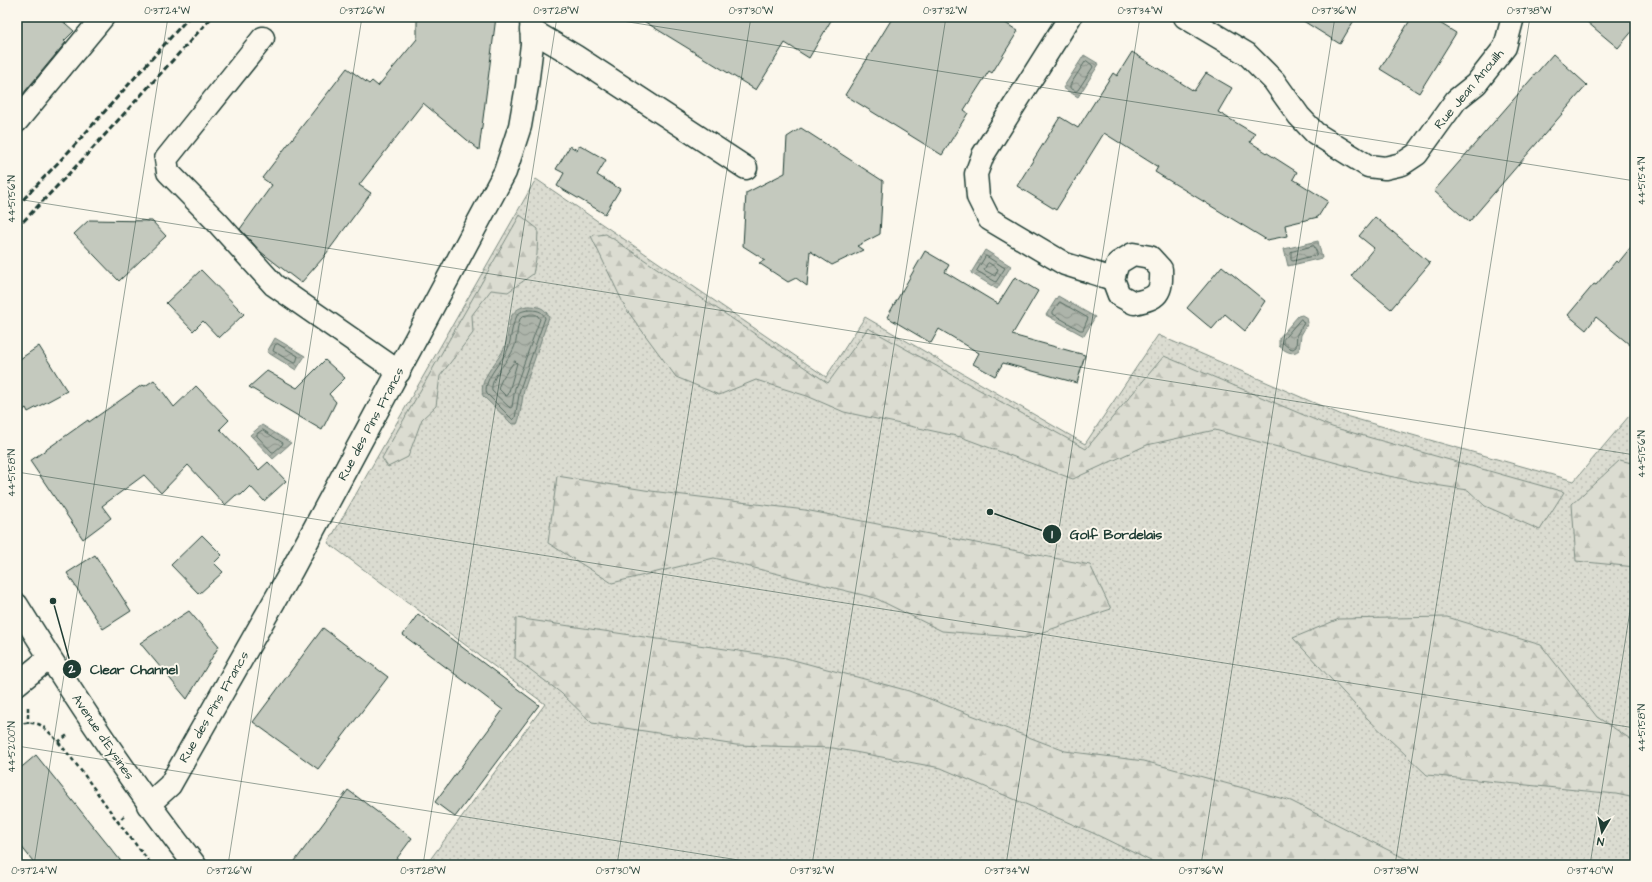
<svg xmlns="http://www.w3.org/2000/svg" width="1652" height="882" font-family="'Architects Daughter',sans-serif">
<defs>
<pattern id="green-dots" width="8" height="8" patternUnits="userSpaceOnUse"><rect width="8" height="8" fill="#dbdcd1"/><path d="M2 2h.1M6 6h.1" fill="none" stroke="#bcbeb4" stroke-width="1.8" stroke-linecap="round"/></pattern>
<pattern id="forest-firs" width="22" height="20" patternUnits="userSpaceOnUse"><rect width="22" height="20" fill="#dbdcd1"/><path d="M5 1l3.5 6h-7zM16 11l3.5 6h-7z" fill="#bcbeb4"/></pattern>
<pattern id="water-waves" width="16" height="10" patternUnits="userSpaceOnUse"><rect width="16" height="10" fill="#adb4aa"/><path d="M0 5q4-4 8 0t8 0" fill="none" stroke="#8c948b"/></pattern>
</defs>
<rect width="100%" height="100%" fill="#fbf7ec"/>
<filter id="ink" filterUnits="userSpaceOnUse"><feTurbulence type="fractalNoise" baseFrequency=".025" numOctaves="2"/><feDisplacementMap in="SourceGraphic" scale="8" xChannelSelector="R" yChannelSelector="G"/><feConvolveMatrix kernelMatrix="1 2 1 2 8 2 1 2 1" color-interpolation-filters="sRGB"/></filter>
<g filter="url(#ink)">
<polygon fill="url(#green-dots)" stroke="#7d8c82" points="536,179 826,377 865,317 1085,444 1158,335 1342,415 1574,481 1635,409 1635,865 426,865 545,704 328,543"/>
<g fill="url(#forest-firs)" stroke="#7d8c82">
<polygon points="520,215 538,229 537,254 533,274 508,292 491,290 472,315 473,333 440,376 436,406 422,419 408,457 388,467 382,458"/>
<polygon points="606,234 828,383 868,328 1086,449 1164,356 1332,427 1564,492 1540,530 1485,506 1468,490 1428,484 1374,473 1215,430 1147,445 1073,479 961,437 844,412 807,396 756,380 719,395 676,377 626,309 591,236"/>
<polygon points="1620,460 1635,464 1635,567 1576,561 1572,504"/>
<polygon points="557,476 651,491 805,510 1090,565 1111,609 1025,638 942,631 875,598 714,558 612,583 548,543"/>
<polygon points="1447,617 1541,645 1597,717 1635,742 1635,798 1616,794 1427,775 1368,719 1293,638 1339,619"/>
<polygon points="516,618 786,658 909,691 1065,751 1144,761 1291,801 1418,865 1159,865 1093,833 941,768 833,748 736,745 592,723 561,693 515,658"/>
</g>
<g fill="url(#water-waves)" stroke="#74847b">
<polygon points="1084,55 1099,64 1078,97 1063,88"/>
<polygon points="1318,241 1322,258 1288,266 1284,249"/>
<polygon points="985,250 1011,266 997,289 971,273"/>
<polygon points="1058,296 1095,317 1084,336 1046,315"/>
<path d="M527 306C538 306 545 307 549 317L524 390 519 419 517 424H512L483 396C478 377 499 362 505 346 509 336 507 324 512 315 516 309 521 307 527 306Z"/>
<path d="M1302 315 1307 318 1308 323 1301 335 1299 350C1292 356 1285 351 1279 346V338L1298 316Z"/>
<polygon points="275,338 305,356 296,370 267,352"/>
<polygon points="262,425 291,443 273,459 250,435"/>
</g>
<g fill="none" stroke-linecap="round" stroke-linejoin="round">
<g stroke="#586d63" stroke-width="1">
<polygon points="1087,61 1092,65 1093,67 1078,90 1076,91 1070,88 1070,85 1085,62"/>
<polygon points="1314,246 1317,253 1316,255 1293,261 1291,260 1291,252"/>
<polygon points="986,256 1005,268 996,282 977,271"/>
<polygon points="989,263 998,269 995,276 984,270 987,264"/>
<polygon points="1060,302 1088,318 1083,330 1080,330 1053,314 1053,312"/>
<path d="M528 310C536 310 542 310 545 318L520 389 515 418 513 420 487 394C482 382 500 363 506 353 512 342 510 329 516 318 518 312 522 311 528 310Z"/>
<path d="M528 315H537L540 319 515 388 512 407 510 408 492 391C490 377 507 363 513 350 518 341 516 329 520 319L523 316Z"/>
<polygon points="1301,319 1304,323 1297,334 1296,347 1293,349 1289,348 1283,343 1283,340"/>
<polygon points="278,344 298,356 296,363 294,363 273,351 275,345"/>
<polygon points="515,361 517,363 508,395 506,396 498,388 502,379"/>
<polygon points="263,430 283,443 282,445 274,452 272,452 257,436 257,434"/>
</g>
</g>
<g fill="#c4c9be" stroke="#1f3d34">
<polygon points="17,17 58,17 74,31 64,41 66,42 17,101"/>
<polygon points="417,17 496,17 479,150 423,103 359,185 371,193 323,258 301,283 261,252 240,229 272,185 262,178 347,68 369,84 372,81 378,86 417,39"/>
<polygon points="637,17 833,17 809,58 785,43 756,90"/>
<polygon points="893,17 996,17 1018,31 992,73 989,71 964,110 968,113 942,155 845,95"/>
<polygon points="1297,17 1356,17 1340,44"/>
<polygon points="1412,17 1430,17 1456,33 1419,93 1380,69"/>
<polygon points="1581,17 1635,17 1635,28 1618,48"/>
<polygon points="1132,52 1194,91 1206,73 1232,88 1218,112 1255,134 1250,142 1297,172 1293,179 1328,201 1318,217 1285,225 1287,236 1267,240 1155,172 1158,167 1104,133 1056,210 1017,186 1060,117 1078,128 1113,73 1117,76"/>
<polygon points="1553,54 1587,85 1469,222 1434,191"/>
<polygon points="801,128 883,181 880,234 857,246 863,250 832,265 810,251 807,286 796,278 788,282 759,263 765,260 743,246 746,193 785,173 787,137"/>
<polygon points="580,145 606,160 597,175 620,189 605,214 557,186 564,173 556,169 570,146 577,150"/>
<polygon points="1375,217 1430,263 1391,309 1351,276 1374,248 1359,236"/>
<polygon points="89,220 152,221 166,236 119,281 74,234"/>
<polygon points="1635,242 1635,349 1596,317 1586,330 1568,315 1594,284 1596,285 1616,261 1618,263"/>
<polygon points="925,251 949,265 945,272 998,304 1015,277 1038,291 1012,335 1085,355 1077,383 1003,363 995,376 973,364 979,353 939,329 931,343 887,317"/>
<polygon points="1222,266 1265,301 1245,331 1225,314 1212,329 1187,308"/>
<polygon points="201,270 244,314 219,338 203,321 193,331 166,303"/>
<polygon points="39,346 67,391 28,412 26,408 17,414 17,361"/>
<polygon points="325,360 345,378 329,394 336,402 322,430 249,387 267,371 297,388"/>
<polygon points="154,380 174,407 196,386 229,420 220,429 259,470 268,462 286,481 264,501 250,486 241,495 236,495 225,505 188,465 161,493 144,475 102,506 111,518 83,539 30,461 88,420 89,422 142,385 145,386"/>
<polygon points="202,535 222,555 214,563 223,572 199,594 171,565"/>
<polygon points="95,555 131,611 103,629 67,573"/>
<polygon points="189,611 219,646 187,699 140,643"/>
<polygon points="418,614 539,705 455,817 435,802 503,710 403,635"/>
<polygon points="323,628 388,677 318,769 253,722"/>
<polygon points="36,755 124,865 36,865 17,841 17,771"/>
<polygon points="348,790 412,838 392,865 292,865"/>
</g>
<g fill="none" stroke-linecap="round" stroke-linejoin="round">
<defs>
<g id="minor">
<polyline points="1070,17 983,155 976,174 978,197 989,219 1065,264 1113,279"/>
<polyline points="1185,17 1247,54 1274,81 1299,116 1315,133 1368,166 1385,168 1402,164 1417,154 1456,100 1476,84 1505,47 1513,17"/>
<polyline points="531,30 575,56 746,168"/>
<polyline points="263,38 166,159 168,172 217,222 274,285 399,372"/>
<polyline points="17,121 103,17"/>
<path d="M1133 254 1150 257 1161 269C1162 294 1158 298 1134 303L1119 295 1113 279 1118 263Z"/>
<path d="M17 605C72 694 130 782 195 865"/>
<polyline points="17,684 49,658"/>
<polyline points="148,805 170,785 292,570 505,172 520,126 527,86 532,44 531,17"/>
</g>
</defs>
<use href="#minor" stroke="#1f3d34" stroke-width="25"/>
<g stroke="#1f3d34" stroke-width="2.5" stroke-dasharray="4 3" stroke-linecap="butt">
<polyline points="28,707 28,723"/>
<path d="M17 726C24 722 30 722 38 724 54 729 105 804 118 822"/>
<polyline points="58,742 69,734"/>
<polyline points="124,816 118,822 152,865"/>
</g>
<use href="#minor" stroke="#fbf7ec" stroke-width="22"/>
<g stroke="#1f3d34" stroke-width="3" stroke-dasharray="6 3" stroke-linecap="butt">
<polyline points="17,206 72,148 189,17"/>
<polyline points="17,228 82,160 212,17"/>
</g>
</g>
</g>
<path fill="none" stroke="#1f3d34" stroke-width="1" stroke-opacity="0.45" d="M597 17 1635 181M17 199 1635 455M17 472 1635 728M17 746 770 865M34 865 168 17M228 865 362 17M423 865 557 17M617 865 751 17M812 865 946 17M1006 865 1140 17M1201 865 1335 17M1395 865 1530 17M1590 865 1635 579"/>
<g text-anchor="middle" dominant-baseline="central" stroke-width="4" stroke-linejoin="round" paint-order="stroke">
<g font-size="13" fill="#1f3d34" stroke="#fbf7ec">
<text transform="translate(1469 89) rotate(-50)">Rue Jean Anouilh</text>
<text transform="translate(371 424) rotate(-62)">Rue des Pins Francs</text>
<text transform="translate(214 707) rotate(-60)">Rue des Pins Francs</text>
<text transform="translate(103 737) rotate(56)">Avenue d'Eysines</text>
</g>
</g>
<path fill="none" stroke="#1f3d34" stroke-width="1.5" d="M990 512L1052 534M53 601L72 669"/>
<g fill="#1f3d34" stroke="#fbf7ec" stroke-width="1.5">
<circle cx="990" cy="512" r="4"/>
<circle cx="53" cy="601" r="4"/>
<circle cx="1052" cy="534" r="10"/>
<circle cx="72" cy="669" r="10"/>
</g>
<g font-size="12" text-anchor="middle" font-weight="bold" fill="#fff">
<text x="1052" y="538">1</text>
<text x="72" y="673">2</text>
</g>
<g font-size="14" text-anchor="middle" font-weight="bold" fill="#1f3d34" stroke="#fbf7ec" stroke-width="4" stroke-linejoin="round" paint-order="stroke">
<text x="1116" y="539">Golf Bordelais</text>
<text x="134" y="674">Clear Channel</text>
</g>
<rect width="1652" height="882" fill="none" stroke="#fbf7ec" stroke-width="44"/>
<g transform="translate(1602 832) rotate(189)" stroke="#fbf7ec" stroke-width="3" paint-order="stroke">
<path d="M0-3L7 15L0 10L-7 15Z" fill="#1f3d34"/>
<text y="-6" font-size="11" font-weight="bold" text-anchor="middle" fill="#1f3d34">N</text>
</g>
<rect x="22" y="22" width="1608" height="838" fill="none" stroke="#1f3d34" stroke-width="1.5"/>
<g font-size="10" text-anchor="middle" fill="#1f3d34">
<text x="167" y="14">0°37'24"W</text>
<text x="362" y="14">0°37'26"W</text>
<text x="556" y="14">0°37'28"W</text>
<text x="751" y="14">0°37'30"W</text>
<text x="945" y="14">0°37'32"W</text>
<text x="1140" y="14">0°37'34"W</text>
<text x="1334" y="14">0°37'36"W</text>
<text x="1529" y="14">0°37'38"W</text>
<text transform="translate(1641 181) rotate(-90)" y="4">44°51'54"N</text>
<text transform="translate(11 199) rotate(-90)" y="4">44°51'56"N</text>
<text transform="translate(1641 454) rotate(-90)" y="4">44°51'56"N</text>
<text transform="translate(11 473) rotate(-90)" y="4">44°51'58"N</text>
<text transform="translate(1641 728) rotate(-90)" y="4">44°51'58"N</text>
<text transform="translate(11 747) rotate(-90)" y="4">44°52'00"N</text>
<text x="34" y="874">0°37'24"W</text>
<text x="229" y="874">0°37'26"W</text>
<text x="423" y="874">0°37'28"W</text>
<text x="618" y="874">0°37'30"W</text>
<text x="812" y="874">0°37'32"W</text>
<text x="1007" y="874">0°37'34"W</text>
<text x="1201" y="874">0°37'36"W</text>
<text x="1396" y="874">0°37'38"W</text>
<text x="1590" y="874">0°37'40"W</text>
</g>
</svg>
